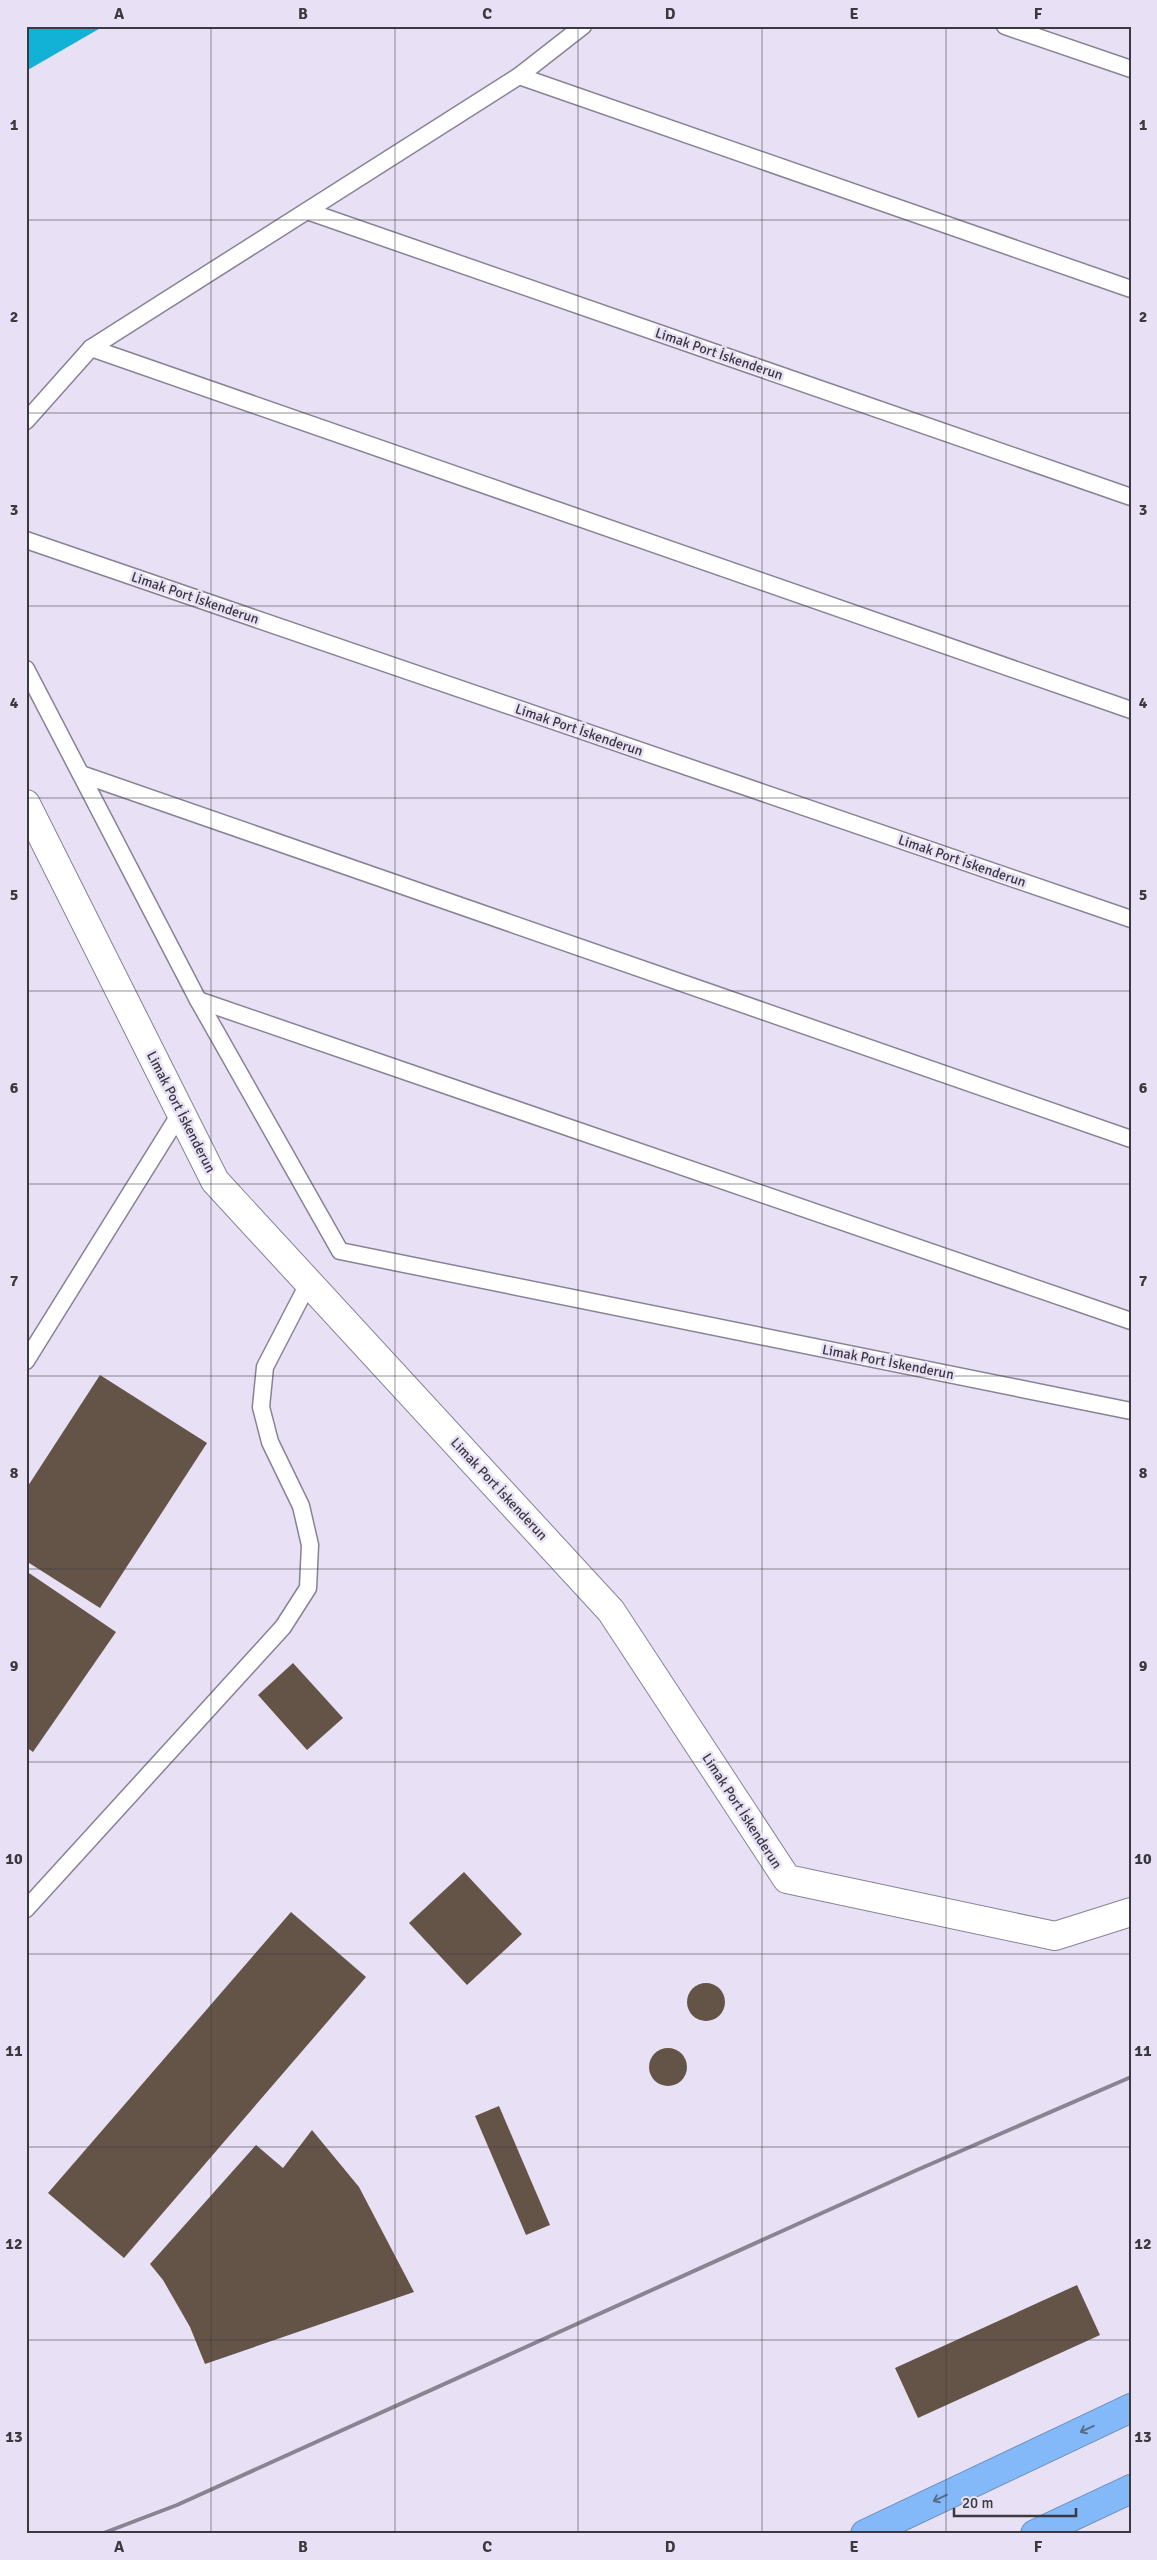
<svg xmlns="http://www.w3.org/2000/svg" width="1157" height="2560" font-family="Signika,sans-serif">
<rect width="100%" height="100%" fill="#e8e1f5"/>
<polygon fill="#12b1d6" points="26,26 104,26 26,71"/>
<g fill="#645447">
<polygon points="100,1375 207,1443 100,1608 26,1561 26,1489"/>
<polygon points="26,1571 116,1632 33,1752 26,1747"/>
<polygon points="293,1663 343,1718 307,1750 258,1695"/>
<polygon points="464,1872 522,1934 467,1985 409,1923"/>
<polygon points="291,1912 366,1977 124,2258 48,2193"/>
<circle cx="706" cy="2002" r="19"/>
<circle cx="668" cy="2067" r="19"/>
<polygon points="499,2106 550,2225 526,2235 475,2116"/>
<polygon points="312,2130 359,2187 414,2292 205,2364 190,2327 163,2280 150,2264 256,2145 283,2168"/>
<polygon points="1077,2285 1100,2335 918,2418 895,2368"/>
</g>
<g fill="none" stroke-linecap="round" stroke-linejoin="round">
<defs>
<g id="lane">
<polyline points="1005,26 1131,69"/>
<polyline points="519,76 1131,289"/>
<polyline points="307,211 1131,497"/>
<polyline points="91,348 1131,710"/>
<polyline points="26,421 91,348 519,76 583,26"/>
<polyline points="26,540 1131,919"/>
<polyline points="26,669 198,1000 340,1251 1131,1411"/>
<polyline points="81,774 1131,1139"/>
<polyline points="198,1000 1131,1321"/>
<polyline points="26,1361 181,1112"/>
<polyline points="26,1909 283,1627 308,1588 310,1545 301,1506 270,1442 261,1407 265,1367 309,1282"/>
</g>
<polyline id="secondary" points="26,804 215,1181 611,1611 787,1879 1055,1936 1131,1912"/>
<g id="highway">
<polyline points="865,2534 1131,2408"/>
<polyline points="1035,2534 1131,2489"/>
</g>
</defs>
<use href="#lane" stroke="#898295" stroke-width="19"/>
<use href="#secondary" stroke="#898295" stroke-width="30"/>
<use href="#highway" stroke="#6a8cb8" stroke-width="30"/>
<use href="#lane" stroke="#fff" stroke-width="16"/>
<use href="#secondary" stroke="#fff" stroke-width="28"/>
<use href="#highway" stroke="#83b9f8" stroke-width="28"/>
<polyline stroke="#898492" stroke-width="4" points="101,2534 177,2505 917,2170 1131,2077"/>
</g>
<defs><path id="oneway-shaft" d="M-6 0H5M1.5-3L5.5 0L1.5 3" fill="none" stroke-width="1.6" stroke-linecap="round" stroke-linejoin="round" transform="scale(1.25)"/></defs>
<g stroke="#586c8a">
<use href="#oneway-shaft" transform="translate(1087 2429) rotate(155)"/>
<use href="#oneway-shaft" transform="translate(940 2498) rotate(155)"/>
</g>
<path fill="none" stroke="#3b3840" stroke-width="1" stroke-opacity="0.55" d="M211 26V2534M395 26V2534M578 26V2534M762 26V2534M946 26V2534M26 220H1131M26 413H1131M26 606H1131M26 798H1131M26 991H1131M26 1184H1131M26 1376H1131M26 1569H1131M26 1762H1131M26 1954H1131M26 2147H1131M26 2340H1131"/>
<g text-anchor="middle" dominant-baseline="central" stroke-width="5" stroke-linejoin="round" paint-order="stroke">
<g font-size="14" fill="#3b3840" stroke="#e8e1f5">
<text transform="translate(719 354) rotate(19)">Limak Port İskenderun</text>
<text transform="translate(195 598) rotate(19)">Limak Port İskenderun</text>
<text transform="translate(579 730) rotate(19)">Limak Port İskenderun</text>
<text transform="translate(962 861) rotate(19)">Limak Port İskenderun</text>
<text transform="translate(181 1112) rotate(63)">Limak Port İskenderun</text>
<text transform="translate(888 1362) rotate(11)">Limak Port İskenderun</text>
<text transform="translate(499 1489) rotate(47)">Limak Port İskenderun</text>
<text transform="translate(742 1811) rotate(57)">Limak Port İskenderun</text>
</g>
</g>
<rect width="1157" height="2560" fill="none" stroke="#e8e1f5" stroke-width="55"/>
<path d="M954 2508v8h122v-8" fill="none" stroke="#3b3840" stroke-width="2.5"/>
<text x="962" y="2508" font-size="15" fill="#3b3840" stroke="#e8e1f5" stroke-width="4" paint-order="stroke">20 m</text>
<rect x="28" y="28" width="1102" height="2504" fill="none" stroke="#3b3840" stroke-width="2"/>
<g font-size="16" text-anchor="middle" font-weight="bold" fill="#3b3840">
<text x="119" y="19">A</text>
<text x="303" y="19">B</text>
<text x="487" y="19">C</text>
<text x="670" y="19">D</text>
<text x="854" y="19">E</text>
<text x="1038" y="19">F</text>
<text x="14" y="130">1</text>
<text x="1143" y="130">1</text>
<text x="14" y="322">2</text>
<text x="1143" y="322">2</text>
<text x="14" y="515">3</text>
<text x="1143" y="515">3</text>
<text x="14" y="708">4</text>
<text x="1143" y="708">4</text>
<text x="14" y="900">5</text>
<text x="1143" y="900">5</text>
<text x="14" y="1093">6</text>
<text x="1143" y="1093">6</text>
<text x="14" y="1286">7</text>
<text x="1143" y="1286">7</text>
<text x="14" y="1478">8</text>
<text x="1143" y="1478">8</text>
<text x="14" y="1671">9</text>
<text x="1143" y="1671">9</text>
<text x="14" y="1864">10</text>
<text x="1143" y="1864">10</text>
<text x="14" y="2056">11</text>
<text x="1143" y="2056">11</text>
<text x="14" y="2249">12</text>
<text x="1143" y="2249">12</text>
<text x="14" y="2442">13</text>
<text x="1143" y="2442">13</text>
<text x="119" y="2552">A</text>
<text x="303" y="2552">B</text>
<text x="487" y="2552">C</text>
<text x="670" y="2552">D</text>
<text x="854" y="2552">E</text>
<text x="1038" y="2552">F</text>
</g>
</svg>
